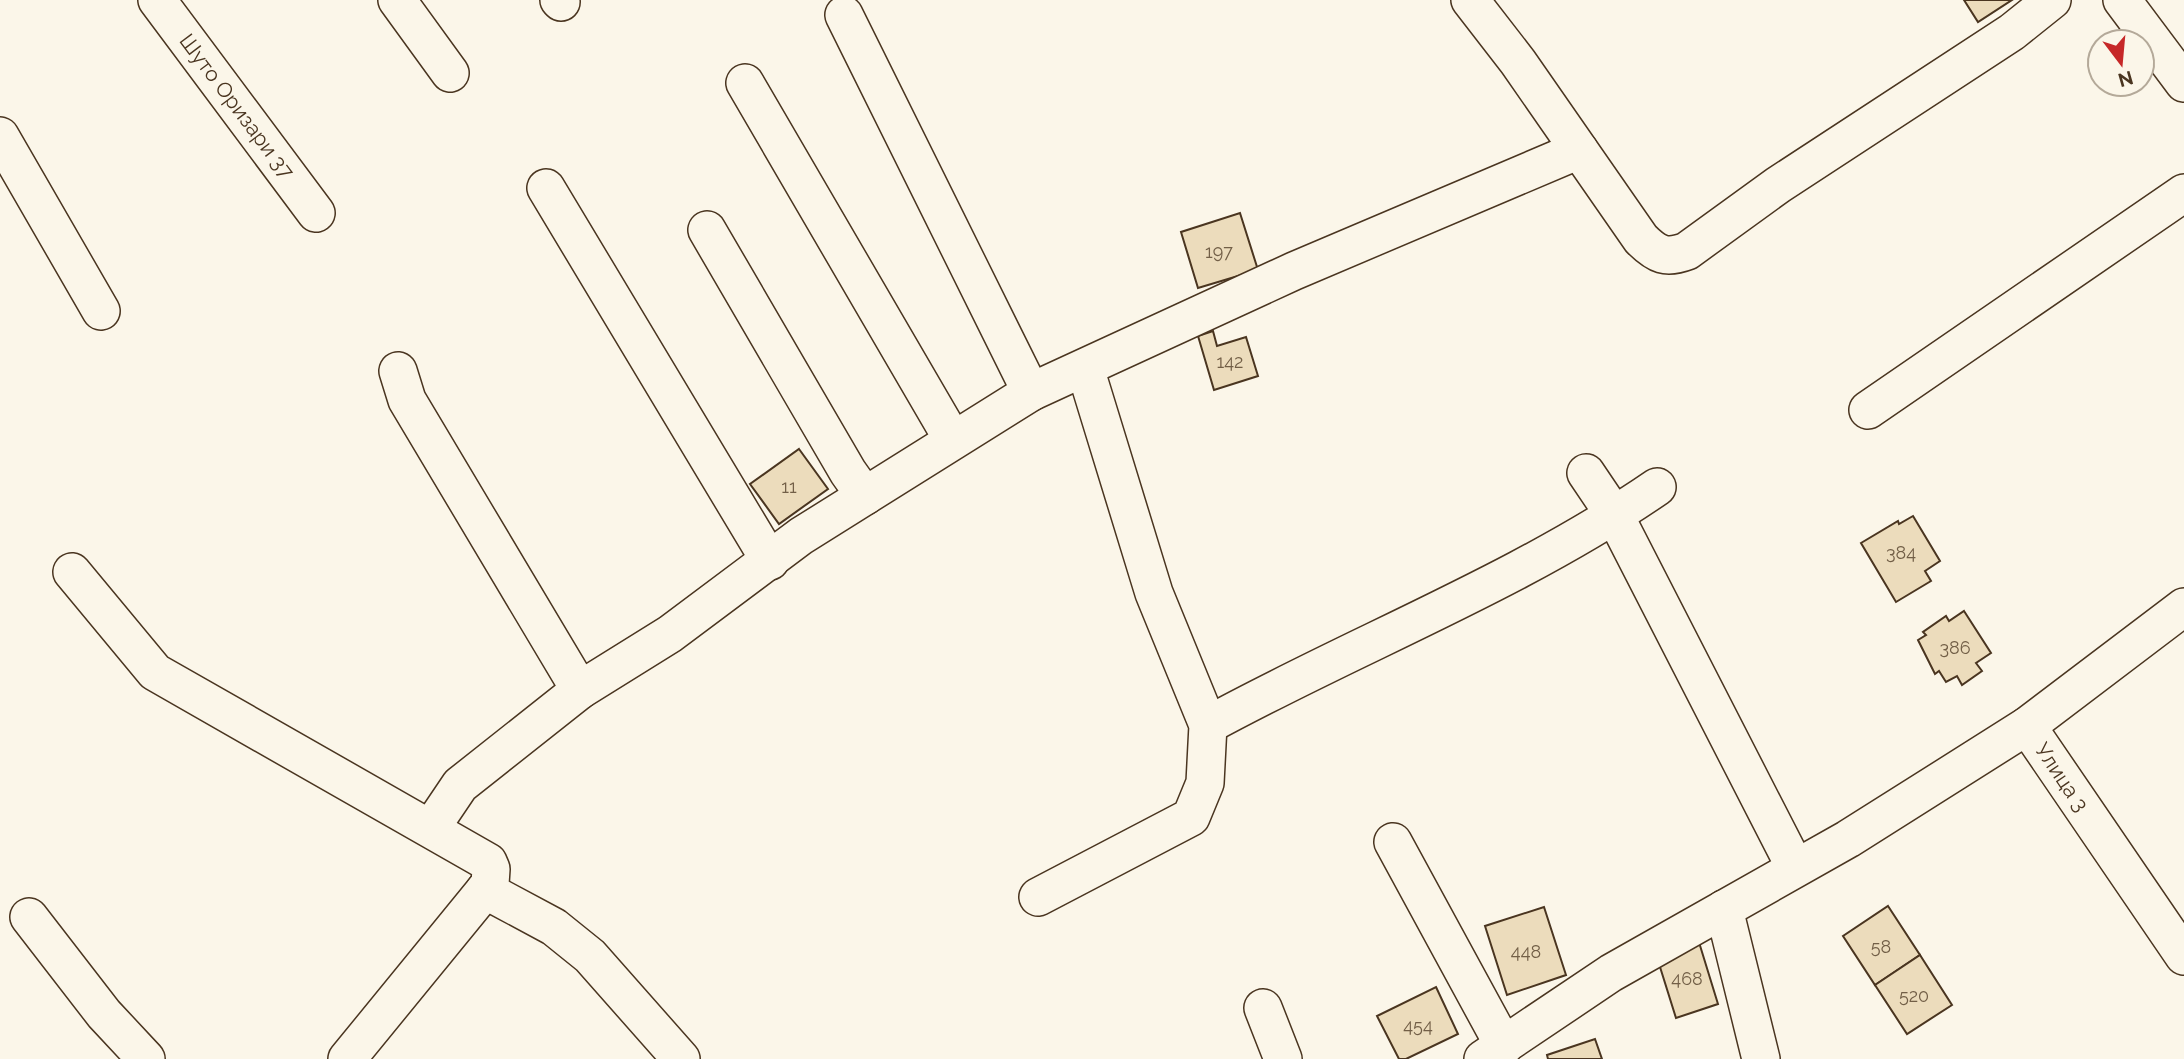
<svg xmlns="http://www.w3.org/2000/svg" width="2184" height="1059" font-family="Raleway,sans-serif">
<rect width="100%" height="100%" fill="#fbf6e9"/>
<g fill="#ecdcbc" stroke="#4a3520" stroke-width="2">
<polygon points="1964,0 2012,0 1978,22"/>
<polygon points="1240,213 1258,270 1198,288 1181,232"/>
<polygon points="1213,331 1217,346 1246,337 1258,376 1214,390 1198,336"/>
<polygon points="799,449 828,489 779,524 750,484"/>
<polygon points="1913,516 1940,561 1925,571 1931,581 1896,602 1861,543 1898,521 1899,524"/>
<polygon points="1964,611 1991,653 1976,663 1982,671 1962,685 1957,676 1946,682 1939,671 1935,674 1918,640 1926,635 1923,632 1946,616 1949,621"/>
<polygon points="1888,906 1920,955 1875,985 1843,936"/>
<polygon points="1544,907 1566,975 1507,995 1485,926"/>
<polygon points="1698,939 1718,1004 1676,1018 1655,951"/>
<polygon points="1920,955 1952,1005 1907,1034 1875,985"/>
<polygon points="1436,987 1458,1034 1406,1059 1399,1059 1377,1016"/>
<polygon points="1595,1039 1602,1059 1548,1059 1547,1055"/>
</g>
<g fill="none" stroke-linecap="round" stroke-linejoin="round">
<defs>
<g id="minor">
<polyline points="157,0 316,213"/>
<polyline points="397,0 450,73"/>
<polyline points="559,0 561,2"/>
<path d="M1470 0 1518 62 1641 239C1657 255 1666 259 1687 251L1778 185 2012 32 2052 0"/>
<polyline points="2122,0 2184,83"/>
<polyline points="844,15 1031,392"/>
<polyline points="745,83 953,440"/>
<polyline points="0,136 101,311"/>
<polyline points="546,188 770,561"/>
<polyline points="707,230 848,472 865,496"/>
<polyline points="398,371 407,400 580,690"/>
<polyline points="1868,410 2184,193"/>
<polyline points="1586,473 1615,516 1795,867"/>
<polyline points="72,572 155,672 488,862 491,869 490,884 347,1059"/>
<path d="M1208 725C1356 644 1517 583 1657 487"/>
<polyline points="2027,726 2184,956"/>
<polyline points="431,828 460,785 580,690 670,634 801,536 1031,392 1294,271 1579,150"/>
<polyline points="1393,842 1504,1046"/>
<polyline points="485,890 554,927 590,956 681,1059"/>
<polyline points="1038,897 1191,817 1205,783 1208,725 1154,593 1085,368"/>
<polyline points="1724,909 1761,1059"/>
<polyline points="29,917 104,1014 146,1059"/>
<polyline points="1263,1008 1283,1059"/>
<polyline points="1483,1059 1611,973 1848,839 2027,726 2184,607"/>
</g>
</defs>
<use href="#minor" stroke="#4a3520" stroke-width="40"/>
<use href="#minor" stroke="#fbf6e9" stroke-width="37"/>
</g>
<g text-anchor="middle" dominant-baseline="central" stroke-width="5" stroke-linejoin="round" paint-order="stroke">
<g font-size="18" fill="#725f47">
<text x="1219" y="251">197</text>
<text x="1230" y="361">142</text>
<text x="789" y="486">11</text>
<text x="1901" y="552">384</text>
<text x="1955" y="647">386</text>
<text x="1881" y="946">58</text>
<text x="1526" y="951">448</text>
<text x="1687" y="978">468</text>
<text x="1914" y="995">520</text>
<text x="1418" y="1025">454</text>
</g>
<g font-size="21" fill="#4a3520" stroke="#fbf6e9">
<text transform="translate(237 106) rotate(53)">Шуто Оризари 37</text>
<text transform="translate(2062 777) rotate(56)">Улица 3</text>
</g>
</g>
<g transform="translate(2121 63) rotate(164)"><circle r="33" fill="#fbf6e9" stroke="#b4a999" stroke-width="2"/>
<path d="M0-5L12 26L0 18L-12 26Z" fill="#c62828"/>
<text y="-10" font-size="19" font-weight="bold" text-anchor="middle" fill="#4a3520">N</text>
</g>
</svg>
